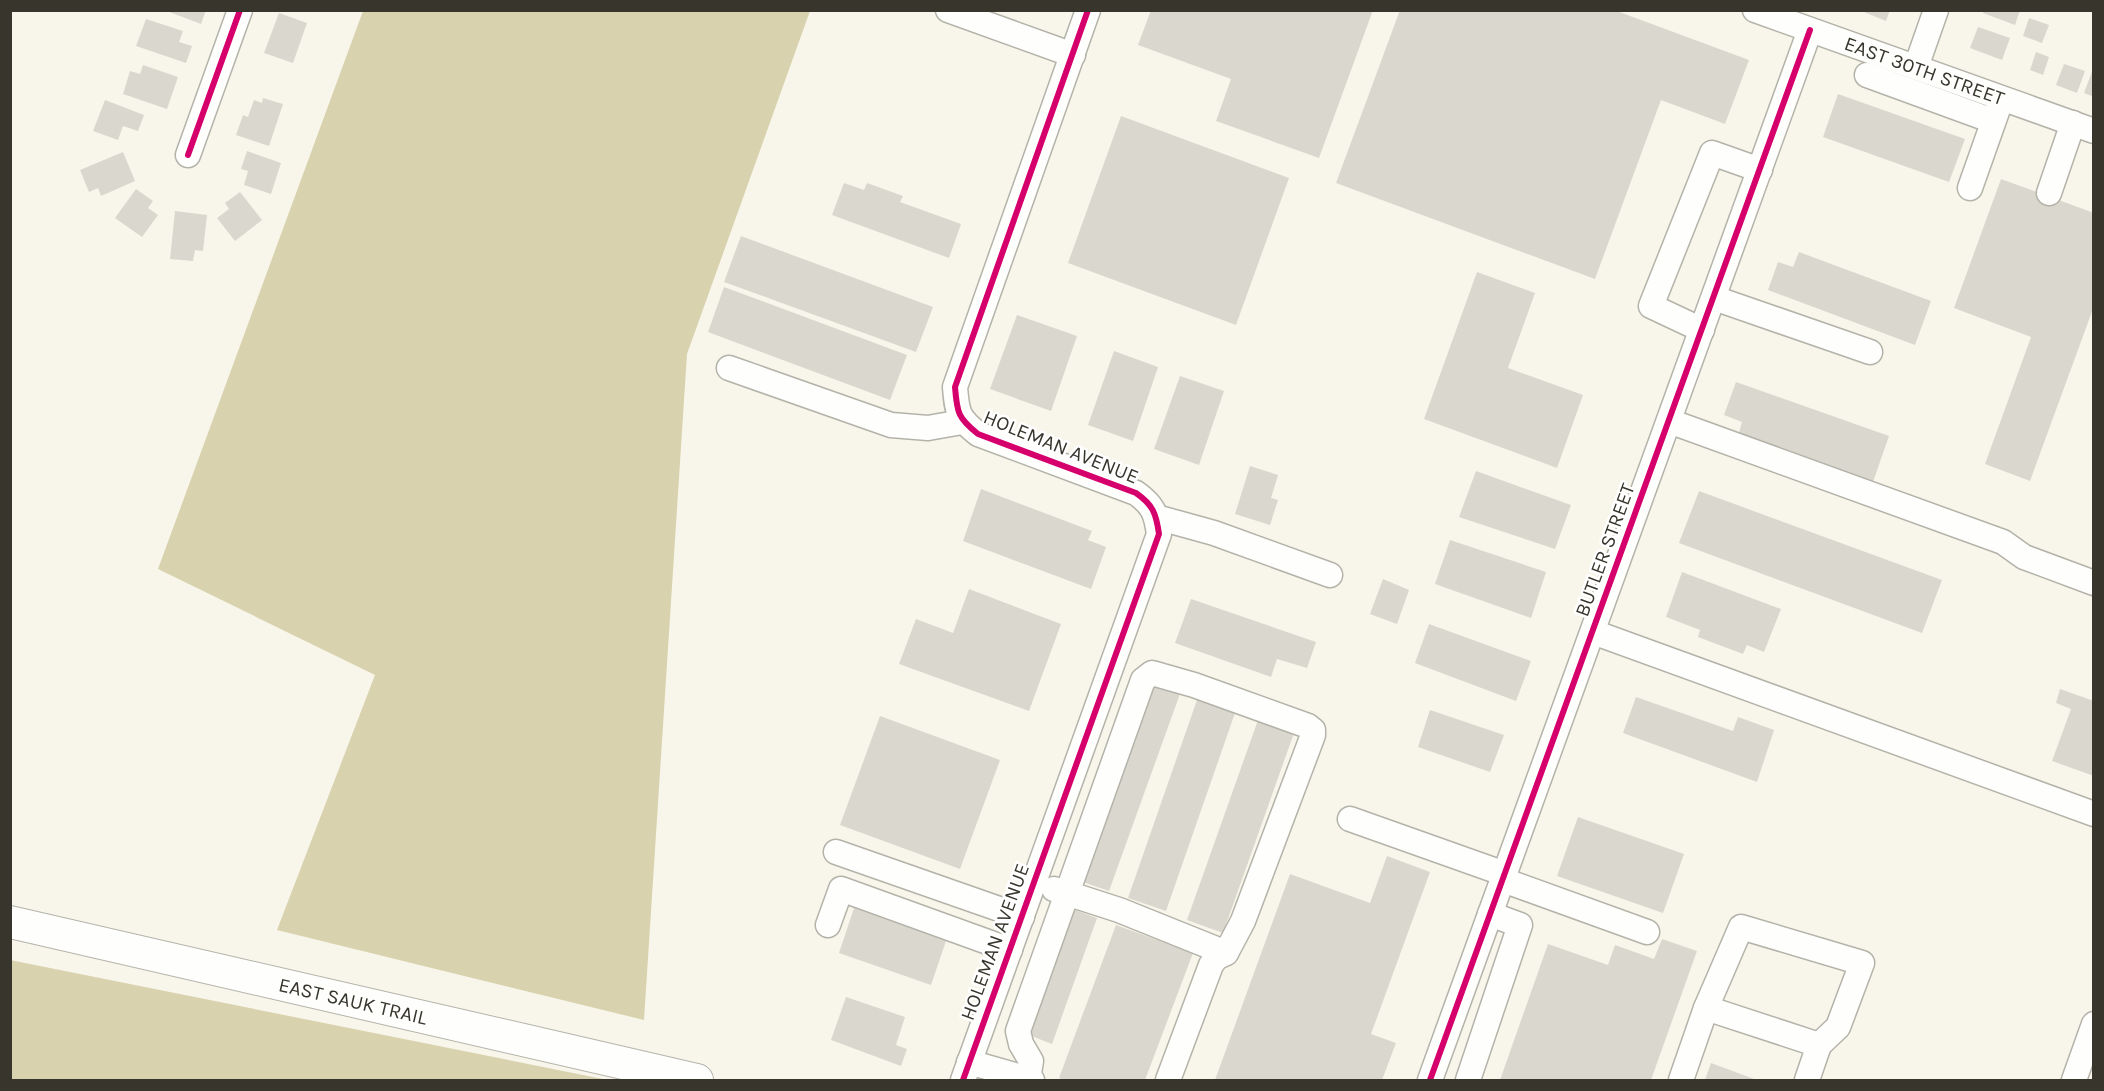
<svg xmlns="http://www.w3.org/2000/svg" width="2104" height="1091" font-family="Karla,sans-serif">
<rect width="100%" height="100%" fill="#f8f6ea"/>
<g fill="#d8d2ae">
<polygon points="363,11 810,11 687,354 644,1020 277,930 375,675 158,569"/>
<polygon points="10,960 608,1080 11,1080"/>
</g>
<g fill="#dad8ce">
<polygon points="164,10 206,10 201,24"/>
<polygon points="1151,10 1373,10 1319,158 1216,121 1231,79 1138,45"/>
<polygon points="1400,10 1614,10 1749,60 1725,124 1661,100 1595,279 1336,183"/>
<polygon points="1859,10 1890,10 1886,21"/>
<polygon points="1984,10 2020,10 2015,25 1983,13"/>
<polygon points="279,13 307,23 293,63 264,53"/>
<polygon points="2029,18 2049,25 2042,43 2023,36"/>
<polygon points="146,19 183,31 179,42 192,46 186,63 136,46"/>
<polygon points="1978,27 2010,38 2002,60 1970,48"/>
<polygon points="2036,52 2049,57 2043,75 2030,70"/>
<polygon points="2064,64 2085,71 2077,93 2056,85"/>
<polygon points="143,65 178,77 167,109 123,94 130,71 140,74"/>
<polygon points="2093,69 2094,69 2094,97 2084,93"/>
<polygon points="1838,94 1965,139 1949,182 1823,137"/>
<polygon points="263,98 283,104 269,146 236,135 243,115 248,117 254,100 262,103"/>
<polygon points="105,100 144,115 138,131 123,126 118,140 93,131"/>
<polygon points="1121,116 1289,178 1236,325 1068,263"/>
<polygon points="247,151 281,163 271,194 244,185 248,171 241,169"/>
<polygon points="123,152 135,181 101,196 98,188 89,192 80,170"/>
<polygon points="2001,179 2094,213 2094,306 2030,481 1985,464 2031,337 1954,308"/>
<polygon points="844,183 864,190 867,183 903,196 900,202 961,224 949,258 832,215"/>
<polygon points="136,189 153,201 148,208 158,215 142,237 115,218"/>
<polygon points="240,192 262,220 235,241 217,218 229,209 225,203"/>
<polygon points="175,211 207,215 203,251 195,250 193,261 170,259"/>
<polygon points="741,236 933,307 916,352 724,282"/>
<polygon points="1799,252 1931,301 1915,345 1768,290 1778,262 1793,267"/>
<polygon points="1477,272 1535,293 1508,368 1583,395 1557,468 1424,419"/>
<polygon points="724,287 907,355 890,400 708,332"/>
<polygon points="1017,315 1077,336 1051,411 990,389"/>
<polygon points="1114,351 1158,367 1133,441 1088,425"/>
<polygon points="1180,376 1224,391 1199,465 1154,449"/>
<polygon points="1736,382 1889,436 1873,482 1739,433 1742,422 1724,415"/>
<polygon points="1250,466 1278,475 1271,498 1278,500 1270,525 1235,514"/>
<polygon points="1476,471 1571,505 1555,549 1459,517"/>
<polygon points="981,489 1092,531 1088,540 1106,547 1091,589 963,541"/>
<polygon points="1699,491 1942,580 1922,633 1679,543"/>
<polygon points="1450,540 1546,572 1531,618 1435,584"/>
<polygon points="1682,572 1781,609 1764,652 1747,645 1743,654 1698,637 1700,630 1666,617"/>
<polygon points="1383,579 1409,590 1397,624 1370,614"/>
<polygon points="969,589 1061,624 1029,711 899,664 916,619 953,633"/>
<polygon points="1191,599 1316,642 1307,668 1277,659 1271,677 1175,643"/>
<polygon points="1429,624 1531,661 1516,701 1415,663"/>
<polygon points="1149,680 1181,691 1109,891 1077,880"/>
<polygon points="2060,689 2094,701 2094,776 2052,761 2071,709 2056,703"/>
<polygon points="1198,697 1236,710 1166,911 1128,898"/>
<polygon points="1636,697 1733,731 1738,717 1774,730 1757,782 1623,733"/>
<polygon points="1430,710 1504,735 1490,772 1418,747"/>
<polygon points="880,716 1000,760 960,869 840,825"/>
<polygon points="1258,720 1294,733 1223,933 1187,920"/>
<polygon points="1578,817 1684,854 1663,913 1557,876"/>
<polygon points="1387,856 1430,872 1371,1034 1396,1043 1382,1080 1215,1080 1290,874 1370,903"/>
<polygon points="1067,907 1097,918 1052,1044 1021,1032"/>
<polygon points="854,908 946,941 931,985 839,953"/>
<polygon points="1116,925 1193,953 1145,1080 1064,1080 1059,1078"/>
<polygon points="1662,939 1697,951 1651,1080 1500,1080 1548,944 1608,965 1615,945 1654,959"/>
<polygon points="846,997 905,1017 896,1045 907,1049 901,1066 831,1040"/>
<polygon points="1711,1063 1757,1080 1705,1080"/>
</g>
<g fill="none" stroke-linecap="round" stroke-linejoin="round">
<defs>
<g id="minor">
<polyline points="948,10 1073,55"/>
<path id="s1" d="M1755 10 2094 131"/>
<polyline points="1916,67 1936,10"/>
<polyline points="1867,75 1993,121"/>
<polyline points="188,155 240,10"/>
<polyline points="1970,188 1999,106"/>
<polyline points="2049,193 2073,123"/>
<polyline points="1714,298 1870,352"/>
<polyline points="1702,330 1651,306 1712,153 1760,170"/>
<polyline points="729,368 891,425 928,428 962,422"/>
<polyline points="1669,421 2003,542 2024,557 2094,583"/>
<polyline points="1156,517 1214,533 1330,575"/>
<polyline points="1593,632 2094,814"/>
<polyline points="1350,819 1505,874"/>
<polyline points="836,852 1022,917"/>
<polyline points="1503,880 1647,932"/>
<polyline points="1054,889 1119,910 1226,953"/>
<polyline points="828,925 841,889 1010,950"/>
<polyline points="1706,1008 1741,927 1862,963 1838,1027 1819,1045"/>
<polyline points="969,1062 1032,1080"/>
<polyline points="1028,1079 1031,1061 1021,1044 1018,1031 1143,680 1152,673 1194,685 1308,726 1313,730 1313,735 1243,921 1226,953 1216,958 1211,965 1168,1080"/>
<path d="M963 1080 1159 534C1156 513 1153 505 1136 493L978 434C958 418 957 413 955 387L1088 10"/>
<polyline points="1430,1080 1810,30"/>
<polyline points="1468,1080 1520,925 1490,914"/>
<polyline points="1681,1080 1706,1008 1819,1045 1807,1080"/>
<polyline points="2074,1080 2094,1024"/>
</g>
<g id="major">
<path id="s2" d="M10 922 697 1080"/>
</g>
</defs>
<use href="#minor" stroke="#b4b3aa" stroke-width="27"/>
<use href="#major" stroke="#b4b3aa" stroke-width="34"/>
<use href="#minor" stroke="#fefefc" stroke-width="24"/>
<use href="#major" stroke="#fefefc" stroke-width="32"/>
<defs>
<g id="cycleway">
<polyline points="188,155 240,10"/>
<path d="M963 1080 1159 534C1156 513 1153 505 1136 493L978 434C958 418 957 413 955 387L1088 10"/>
<polyline points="1430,1080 1810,30"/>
</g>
</defs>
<use href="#cycleway" stroke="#fff" stroke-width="10"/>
<use href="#cycleway" stroke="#d6006c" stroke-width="6"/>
</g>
<g text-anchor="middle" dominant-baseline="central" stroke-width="5" stroke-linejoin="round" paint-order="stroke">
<g font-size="20" fill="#37352c" stroke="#fff">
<text stroke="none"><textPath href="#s1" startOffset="180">EAST 30TH STREET</textPath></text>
<text transform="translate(1061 447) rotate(22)">HOLEMAN AVENUE</text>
<text transform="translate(1605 550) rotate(-70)">BUTLER STREET</text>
<text transform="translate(995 942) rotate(-70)">HOLEMAN AVENUE</text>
<text stroke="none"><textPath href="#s2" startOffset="352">EAST SAUK TRAIL</textPath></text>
</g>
</g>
<rect width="2104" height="1091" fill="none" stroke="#37352c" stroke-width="24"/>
</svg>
